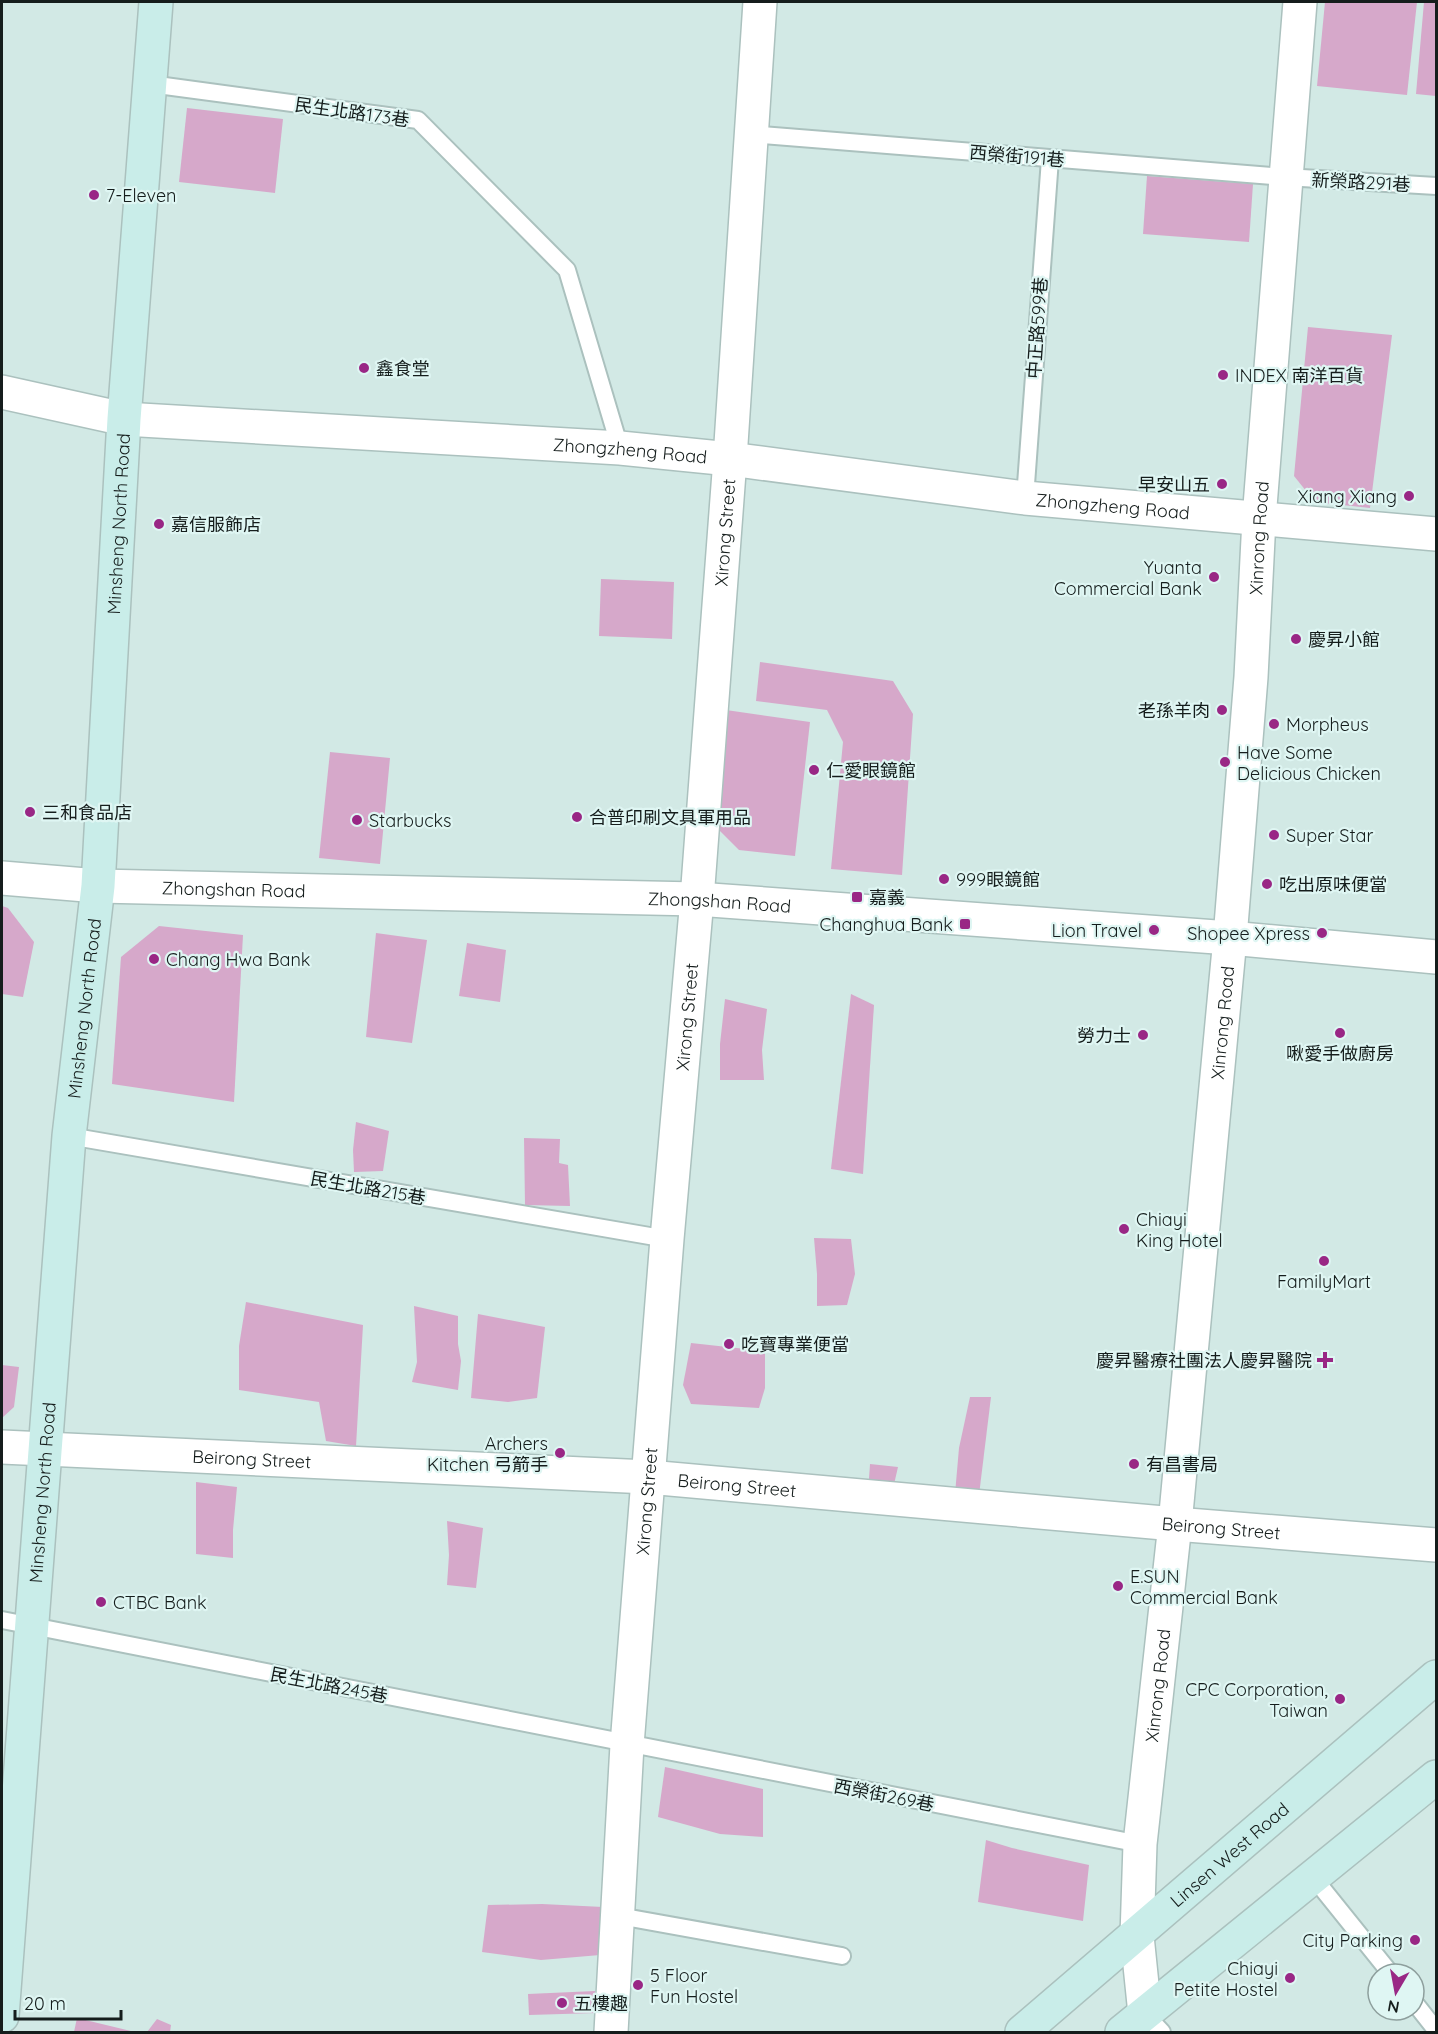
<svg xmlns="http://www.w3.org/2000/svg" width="1438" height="2034" font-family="Quicksand,'Noto Sans TC',sans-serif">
<rect width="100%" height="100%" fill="#d2e9e5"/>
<g fill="#d6a8ca">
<polygon points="1325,2 1417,2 1407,95 1317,86"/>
<polygon points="1424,2 1436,2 1436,96 1416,94"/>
<polygon points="187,108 283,119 275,193 179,182"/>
<polygon points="1147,176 1253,184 1249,242 1143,234"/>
<polygon points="1308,327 1392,335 1370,508 1315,502 1294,476"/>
<polygon points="601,579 674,582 672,639 599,636"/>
<polygon points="760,662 893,681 913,714 902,875 831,869 843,742 827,710 756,701"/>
<polygon points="726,710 810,722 795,856 739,850 714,825"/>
<polygon points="330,752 390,758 380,864 319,858"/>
<polygon points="2,906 8,908 34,942 23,997 2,994"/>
<polygon points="159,926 243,935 234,1102 112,1084 121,957"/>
<polygon points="376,933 427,940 412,1043 366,1037"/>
<polygon points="467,943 506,950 500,1002 459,996"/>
<polygon points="851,994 874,1005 863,1174 831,1169"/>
<polygon points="725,999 767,1009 762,1050 764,1080 720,1080 720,1044"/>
<polygon points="356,1122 389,1131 383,1171 354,1172 353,1150"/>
<polygon points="524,1138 560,1139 559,1163 568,1165 570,1206 525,1205"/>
<polygon points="814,1238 851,1239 855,1274 847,1305 817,1306 817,1274"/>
<polygon points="246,1302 363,1325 356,1446 326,1441 319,1402 239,1390 239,1346"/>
<polygon points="414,1306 458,1316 458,1344 461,1361 458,1390 412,1382 417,1362"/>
<polygon points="478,1314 545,1327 537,1398 508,1402 471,1398"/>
<polygon points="691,1343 765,1351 765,1388 759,1408 691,1404 683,1385"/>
<polygon points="2,1365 19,1367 14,1407 2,1418"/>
<polygon points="970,1397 991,1397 979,1495 955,1494 959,1448"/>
<polygon points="870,1464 898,1467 892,1493 868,1494"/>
<polygon points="196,1482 237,1487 233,1530 233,1558 196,1554"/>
<polygon points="447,1521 483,1528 476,1588 447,1585 449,1555"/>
<polygon points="665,1767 763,1789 763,1837 720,1834 658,1817"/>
<polygon points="986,1840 1012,1848 1089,1865 1083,1921 978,1902"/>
<polygon points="542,1904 603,1907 600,1955 541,1960 482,1952 488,1905"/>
<polygon points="595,1991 596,2013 529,2015 528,1994"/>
<polygon points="77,2018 135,2032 74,2032"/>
<polygon points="157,2019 171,2025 170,2032 147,2032"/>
</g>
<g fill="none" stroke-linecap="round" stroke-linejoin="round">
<defs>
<g id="service">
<polyline points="150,84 418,120 567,270 620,448"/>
<polyline points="750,134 1285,177 1436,186"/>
<polyline points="1025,498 1050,159"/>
<polyline points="69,1136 667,1239"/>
<polyline points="2,1620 1140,1844"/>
<polyline points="1313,1877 1391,1974"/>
<polyline points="619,1916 842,1956"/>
<polyline points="1414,2002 1436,2030"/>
<polyline points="1145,2014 1162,2032"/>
</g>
<g id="minor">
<path id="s1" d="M2 392 124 419 620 448 730 459 1025 498 1436 534"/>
<path id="s2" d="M2 1447 648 1477 1175 1524 1436 1545"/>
<path id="s3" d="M1145 2014 1137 1936 1140 1844 1175 1524 1230 938 1251 677 1259 519 1300 2"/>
<path id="s4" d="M611 2032 627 1745 667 1239 697 899 730 459 760 2"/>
</g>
<g id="tertiary">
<path id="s5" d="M2 878 98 886 697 899 1230 938 1436 957"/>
</g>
<g id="secondary">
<path id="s6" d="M2 2016 69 1136 98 886 124 419 156 2"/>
<path id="s7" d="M1022 2032 1436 1677"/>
<polyline points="1122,2032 1436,1777"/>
</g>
</defs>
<use href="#service" stroke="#abc1be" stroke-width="20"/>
<use href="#minor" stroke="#abc1be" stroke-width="36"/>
<use href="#tertiary" stroke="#abc1be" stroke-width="36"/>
<use href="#secondary" stroke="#abc1be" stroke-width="36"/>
<use href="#service" stroke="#fff" stroke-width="16"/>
<use href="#minor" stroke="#fff" stroke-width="33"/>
<use href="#tertiary" stroke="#fff" stroke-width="33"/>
<use href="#secondary" stroke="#c9ede9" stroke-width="33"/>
</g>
<g fill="#992785" stroke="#dff6f3" stroke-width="2">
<circle cx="94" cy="195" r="6"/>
<circle cx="364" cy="368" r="6"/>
<circle cx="1223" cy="375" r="6"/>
<circle cx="1222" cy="484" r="6"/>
<circle cx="1409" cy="496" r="6"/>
<circle cx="159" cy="524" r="6"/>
<circle cx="1214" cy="577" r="6"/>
<circle cx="1296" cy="639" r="6"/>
<circle cx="1222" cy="710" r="6"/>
<circle cx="1274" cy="724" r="6"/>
<circle cx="1225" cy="762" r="6"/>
<circle cx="814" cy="770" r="6"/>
<circle cx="30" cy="812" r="6"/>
<circle cx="577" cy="817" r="6"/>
<circle cx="357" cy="820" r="6"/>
<circle cx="1274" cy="835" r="6"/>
<circle cx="944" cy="879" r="6"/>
<circle cx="1267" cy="884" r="6"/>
<rect x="851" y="891" width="12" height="12" rx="3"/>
<rect x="959" y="918" width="12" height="12" rx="3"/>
<circle cx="1154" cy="930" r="6"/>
<circle cx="1322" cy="933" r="6"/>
<circle cx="154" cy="959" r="6"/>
<circle cx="1340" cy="1033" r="6"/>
<circle cx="1143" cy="1035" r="6"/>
<circle cx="1124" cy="1229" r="6"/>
<circle cx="1324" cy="1261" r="6"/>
<circle cx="729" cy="1344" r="6"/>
<path d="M1322 1351h6v6h6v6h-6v6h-6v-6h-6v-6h6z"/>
<circle cx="560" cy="1453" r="6"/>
<circle cx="1134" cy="1464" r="6"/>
<circle cx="1118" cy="1586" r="6"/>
<circle cx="101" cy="1602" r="6"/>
<circle cx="1340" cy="1699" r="6"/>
<circle cx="1415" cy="1940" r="6"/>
<circle cx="1290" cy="1978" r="6"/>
<circle cx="638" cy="1985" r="6"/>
<circle cx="562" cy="2003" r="6"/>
</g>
<g text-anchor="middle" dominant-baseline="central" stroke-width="4.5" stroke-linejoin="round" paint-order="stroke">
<g font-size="18" fill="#151d1c" stroke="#dff6f3">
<text transform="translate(352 112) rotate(8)">民生北路173巷</text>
<text transform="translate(1017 156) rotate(5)">西榮街191巷</text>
<text transform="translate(1361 182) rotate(3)">新榮路291巷</text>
<text transform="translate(1037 328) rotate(-86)">中正路599巷</text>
<text stroke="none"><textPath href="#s1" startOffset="632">Zhongzheng Road</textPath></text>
<text stroke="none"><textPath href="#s1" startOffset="1118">Zhongzheng Road</textPath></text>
<text stroke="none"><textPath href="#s6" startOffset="1497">Minsheng North Road</textPath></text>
<text stroke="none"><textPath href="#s4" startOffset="1504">Xirong Street</textPath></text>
<text stroke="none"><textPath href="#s3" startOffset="1482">Xinrong Road</textPath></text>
<text stroke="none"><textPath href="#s5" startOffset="232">Zhongshan Road</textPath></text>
<text stroke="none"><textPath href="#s5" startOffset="718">Zhongshan Road</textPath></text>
<text stroke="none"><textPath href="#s6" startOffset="1011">Minsheng North Road</textPath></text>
<text stroke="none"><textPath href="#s4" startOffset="1018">Xirong Street</textPath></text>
<text stroke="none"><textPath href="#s3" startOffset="996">Xinrong Road</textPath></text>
<text transform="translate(368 1188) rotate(10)">民生北路215巷</text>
<text stroke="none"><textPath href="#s2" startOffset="250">Beirong Street</textPath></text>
<text stroke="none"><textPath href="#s2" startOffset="736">Beirong Street</textPath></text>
<text stroke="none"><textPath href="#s6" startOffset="525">Minsheng North Road</textPath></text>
<text stroke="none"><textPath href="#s4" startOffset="532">Xirong Street</textPath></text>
<text stroke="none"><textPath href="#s2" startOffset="1222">Beirong Street</textPath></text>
<text transform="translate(329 1685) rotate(11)">民生北路245巷</text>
<text stroke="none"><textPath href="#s3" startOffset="330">Xinrong Road</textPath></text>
<text transform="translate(884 1795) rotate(11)">西榮街269巷</text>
<text stroke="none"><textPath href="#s7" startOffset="273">Linsen West Road</textPath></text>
</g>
<g font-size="18" fill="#151d1c" stroke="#dff6f3" text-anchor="start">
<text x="106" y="195">7-Eleven</text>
<text x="376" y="368">鑫食堂</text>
<text x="1235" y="375">INDEX 南洋百貨</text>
<text x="1210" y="484" text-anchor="end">早安山五</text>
<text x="1397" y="496" text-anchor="end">Xiang Xiang</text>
<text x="171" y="524">嘉信服飾店</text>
<text x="1202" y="567" text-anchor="end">Yuanta<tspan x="1202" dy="21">Commercial Bank</tspan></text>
<text x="1308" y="639">慶昇小館</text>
<text x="1210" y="710" text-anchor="end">老孫羊肉</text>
<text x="1286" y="724">Morpheus</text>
<text x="1237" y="752">Have Some<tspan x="1237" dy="21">Delicious Chicken</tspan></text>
<text x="826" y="770">仁愛眼鏡館</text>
<text x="42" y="812">三和食品店</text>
<text x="589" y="817">合普印刷文具軍用品</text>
<text x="369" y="820">Starbucks</text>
<text x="1286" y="835">Super Star</text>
<text x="956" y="879">999眼鏡館</text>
<text x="1279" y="884">吃出原味便當</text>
<text x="869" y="897">嘉義</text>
<text x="953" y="924" text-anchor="end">Changhua Bank</text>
<text x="1142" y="930" text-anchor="end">Lion Travel</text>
<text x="1310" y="933" text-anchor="end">Shopee Xpress</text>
<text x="166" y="959">Chang Hwa Bank</text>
<text x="1131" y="1035" text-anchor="end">勞力士</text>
<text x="1340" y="1053" text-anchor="middle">啾愛手做廚房</text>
<text x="1136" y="1219">Chiayi<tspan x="1136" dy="21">King Hotel</tspan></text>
<text x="1324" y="1281" text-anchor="middle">FamilyMart</text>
<text x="741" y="1344">吃寶專業便當</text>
<text x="1312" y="1360" text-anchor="end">慶昇醫療社團法人慶昇醫院</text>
<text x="548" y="1443" text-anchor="end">Archers<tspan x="548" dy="21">Kitchen 弓箭手</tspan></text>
<text x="1146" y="1464">有昌書局</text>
<text x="1130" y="1576">E.SUN<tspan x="1130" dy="21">Commercial Bank</tspan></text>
<text x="113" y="1602">CTBC Bank</text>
<text x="1328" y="1689" text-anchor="end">CPC Corporation,<tspan x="1328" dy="21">Taiwan</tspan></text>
<text x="1403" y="1940" text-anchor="end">City Parking</text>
<text x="1278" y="1968" text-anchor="end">Chiayi<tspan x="1278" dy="21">Petite Hostel</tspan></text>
<text x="650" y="1975">5 Floor<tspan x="650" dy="21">Fun Hostel</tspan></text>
<text x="574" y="2003">五樓趣</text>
</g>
</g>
<rect width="1438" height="2034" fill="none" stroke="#151d1c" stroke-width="6"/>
<g transform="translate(1396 1992) rotate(190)"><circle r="28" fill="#dff6f3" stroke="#8e9f9d" stroke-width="1.5"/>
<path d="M0-4.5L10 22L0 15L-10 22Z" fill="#992785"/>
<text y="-9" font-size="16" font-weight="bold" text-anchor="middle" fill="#151d1c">N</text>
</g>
<path d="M15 2010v9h106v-9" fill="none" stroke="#151d1c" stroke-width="3"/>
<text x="24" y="2010" font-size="18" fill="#151d1c" stroke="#dff6f3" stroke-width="4.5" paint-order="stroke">20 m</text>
</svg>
